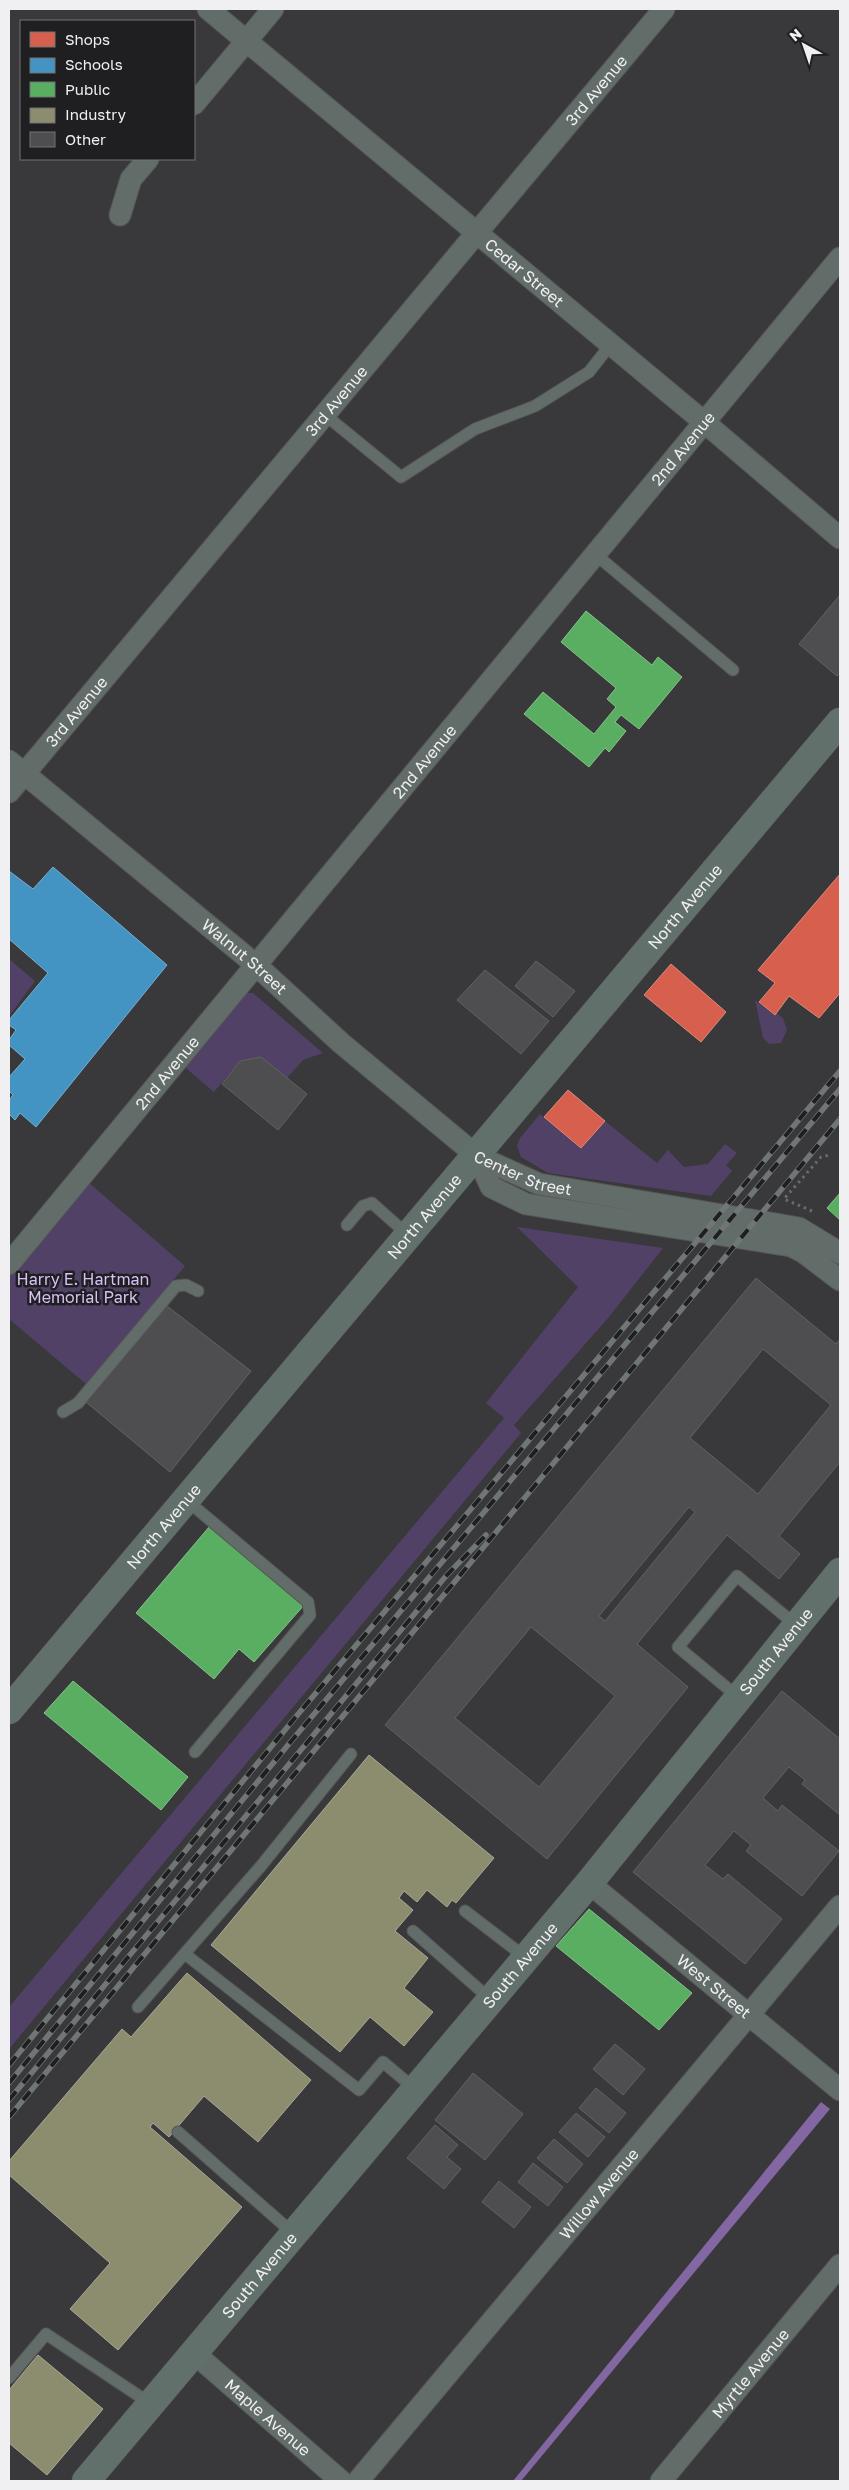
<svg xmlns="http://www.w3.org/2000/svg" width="849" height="2490" font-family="'Golos Text',sans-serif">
<rect width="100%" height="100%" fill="#39383a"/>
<g fill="#524166">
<polygon points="9,959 35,981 9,1016"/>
<polygon points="243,993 253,993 323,1053 303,1060 287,1078 261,1058 240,1061 214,1092 181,1064"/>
<polygon points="755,1000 774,1015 776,1013 783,1018 787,1030 781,1043 769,1044 763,1038"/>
<polygon points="540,1114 581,1148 605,1121 657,1163 668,1150 684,1167 708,1164 725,1144 737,1153 726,1165 732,1171 711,1196 548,1173 521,1157 517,1146 520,1138"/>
<polygon points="88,1182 185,1266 86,1384 9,1319 9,1275"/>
<polygon points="517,1227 663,1248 609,1317 514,1425 521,1433 9,2049 9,2007 504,1418 486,1403 578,1287"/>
</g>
<polygon fill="#8367a3" points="821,2102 830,2109 521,2481 513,2481"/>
<g fill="#d6604d" stroke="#de8b7e">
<polygon points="840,874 840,993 819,1018 789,996 775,1015 759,1002 775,983 758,970"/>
<polygon points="671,964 726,1012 701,1042 644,995"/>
<polygon points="568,1090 605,1121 581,1148 544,1117"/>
</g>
<polygon fill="#4393c3" stroke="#77afd1" points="53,867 167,965 36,1127 20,1113 15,1120 9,1114 9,1100 13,1095 9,1091 9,1077 25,1059 9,1045 9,1040 16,1030 9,1025 9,1020 48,973 9,939 9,871 33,889"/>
<g fill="#5aae61" stroke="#87c28c">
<polygon points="586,611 652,665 658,657 682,677 639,729 621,715 615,722 626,731 609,752 605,748 589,767 524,714 543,692 594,734 616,707 607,699 616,688 561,642"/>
<polygon points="840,1193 840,1220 827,1208"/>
<polygon points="210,1526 305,1604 254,1662 239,1649 214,1679 136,1613"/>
<polygon points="73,1681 188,1777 161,1810 44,1713"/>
<polygon points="589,1909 692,1993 659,2030 556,1946"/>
</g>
<g fill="#8c8c6e" stroke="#aaaa96">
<polygon points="369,1755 494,1858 456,1903 452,1900 447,1907 427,1890 417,1902 404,1891 399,1898 413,1910 395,1931 428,1958 404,1988 433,2012 404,2046 370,2017 340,2052 211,1945"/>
<polygon points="187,1973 311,2080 258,2142 204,2096 169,2137 153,2123 150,2127 242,2207 118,2350 70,2309 110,2263 9,2175 9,2161 122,2029 131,2037"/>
<polygon points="38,2355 103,2409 47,2475 9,2443 9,2390"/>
</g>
<g fill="#4e4e50" stroke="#626163" fill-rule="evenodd">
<polygon points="840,595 840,673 837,676 799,644"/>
<polygon points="536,961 575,991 553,1017 515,986"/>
<polygon points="485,970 549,1021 521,1054 457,1000"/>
<polygon points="261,1057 307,1094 278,1130 222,1084 240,1061"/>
<path d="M756 1278 836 1344 840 1339V1462L779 1536 800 1554 779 1579 727 1535 637 1644 688 1687 547 1859 385 1725ZM763 1349 831 1405 758 1494 690 1438ZM689 1507 695 1512 605 1621 599 1616ZM531 1627 615 1696 539 1787 455 1718Z"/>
<polygon points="167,1306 251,1371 170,1472 86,1402"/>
<polygon points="782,1691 840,1739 840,1815 802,1784 805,1780 789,1767 763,1798 778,1811 782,1805 839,1851 802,1896 746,1851 751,1845 734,1831 705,1865 723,1879 728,1874 782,1919 745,1964 633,1872"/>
<polygon points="615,2044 645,2069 623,2095 593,2069"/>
<polygon points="473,2073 523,2114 485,2160 435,2120"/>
<polygon points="596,2088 626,2113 609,2133 579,2108"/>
<polygon points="576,2113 605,2137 588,2157 559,2132"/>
<polygon points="435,2125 458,2145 447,2157 461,2169 444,2189 407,2158"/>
<polygon points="554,2139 583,2164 567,2183 537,2158"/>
<polygon points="533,2163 563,2187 548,2206 518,2182"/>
<polygon points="499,2181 531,2207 514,2228 482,2202"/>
</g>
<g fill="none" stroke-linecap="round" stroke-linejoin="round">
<defs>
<g id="service">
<polyline points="324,414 401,477 475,429 535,406 589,372 611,344"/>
<polyline points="595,554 733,670"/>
<polyline points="347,1225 363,1206 372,1203 408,1235"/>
<polyline points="63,1412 78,1403 176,1286 186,1285 198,1291"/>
<polyline points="185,1499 308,1602 310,1615 195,1752"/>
<polyline points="738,1697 678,1647 737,1576 797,1626"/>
<polyline points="465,1911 525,1957"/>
<polyline points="413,1931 490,1999"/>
<polyline points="185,1954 359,2090 383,2062 415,2089"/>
<polyline points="138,2007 261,1866 351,1754"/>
<polyline points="178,2132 294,2234"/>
<polyline points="9,2378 46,2334 151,2404"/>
</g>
<g id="minor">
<path id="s1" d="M208 9 704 422 840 538"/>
<polyline points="194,104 273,9"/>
<polyline points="120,215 131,179 148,159"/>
<path id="s2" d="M9 761 256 965 341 1043 477 1156 539 1184 799 1228 840 1253"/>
<path id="s3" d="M9 792 664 9"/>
<polyline points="477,1156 491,1187 526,1204 791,1246 803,1252 840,1280"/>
<path id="s4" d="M9 1264 840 258"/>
<path id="s5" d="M589 1883 840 2090"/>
<path id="s6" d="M194 2353 341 2481"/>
<path id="s7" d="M358 2481 840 1906"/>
<path id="s8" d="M661 2481 840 2265"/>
</g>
<g id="secondary">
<path id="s9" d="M9 1710 840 722"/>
<path id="s10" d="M86 2481 589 1883 840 1572"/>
</g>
</defs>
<use href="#service" stroke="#565557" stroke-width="13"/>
<use href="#minor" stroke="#565557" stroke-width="23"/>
<use href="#secondary" stroke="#565557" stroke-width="29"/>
<polyline stroke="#666d6b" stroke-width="3" stroke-dasharray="2.5 4" stroke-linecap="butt" points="812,1211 784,1199 821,1157 830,1155"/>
<use href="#service" stroke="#626d6a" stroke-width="11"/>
<use href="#minor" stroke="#626d6a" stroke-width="21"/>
<use href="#secondary" stroke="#62706c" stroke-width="28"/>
<defs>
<g id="rail">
<polyline points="9,2065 294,1719 840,1071"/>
<polyline points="9,2083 288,1745 840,1089"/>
<polyline points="9,2100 446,1576 486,1535"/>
<polyline points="9,2117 840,1119"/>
</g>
</defs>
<use href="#rail" stroke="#6f7675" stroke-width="5.5"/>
<use href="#rail" stroke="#1f1f21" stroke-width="4" stroke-dasharray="11" stroke-linecap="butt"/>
</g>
<g text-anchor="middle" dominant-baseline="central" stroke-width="5" stroke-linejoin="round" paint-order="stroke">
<g font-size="16" fill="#f0eff2" stroke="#1f1f21">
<text stroke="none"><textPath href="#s3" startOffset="915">3rd Avenue</textPath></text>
<text stroke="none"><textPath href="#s1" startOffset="412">Cedar Street</textPath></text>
<text stroke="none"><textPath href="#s3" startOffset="510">3rd Avenue</textPath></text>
<text stroke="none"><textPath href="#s4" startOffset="1058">2nd Avenue</textPath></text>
<text stroke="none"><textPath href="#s3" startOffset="105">3rd Avenue</textPath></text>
<text stroke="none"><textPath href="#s4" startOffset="652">2nd Avenue</textPath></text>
<text stroke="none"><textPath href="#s9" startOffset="1050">North Avenue</textPath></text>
<text stroke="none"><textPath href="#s2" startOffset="306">Walnut Street</textPath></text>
<text stroke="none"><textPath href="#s4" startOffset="248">2nd Avenue</textPath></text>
<text stroke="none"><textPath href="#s2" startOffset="662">Center Street</textPath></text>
<text stroke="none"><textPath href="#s9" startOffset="645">North Avenue</textPath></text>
<text stroke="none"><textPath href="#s9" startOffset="240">North Avenue</textPath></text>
<text stroke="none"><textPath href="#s10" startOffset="1079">South Avenue</textPath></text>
<text stroke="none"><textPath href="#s10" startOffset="674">South Avenue</textPath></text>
<text stroke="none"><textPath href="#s5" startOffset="162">West Street</textPath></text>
<text stroke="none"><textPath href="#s7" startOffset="375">Willow Avenue</textPath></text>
<text stroke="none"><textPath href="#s10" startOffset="269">South Avenue</textPath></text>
<text stroke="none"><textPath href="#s8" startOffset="140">Myrtle Avenue</textPath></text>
<text stroke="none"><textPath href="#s6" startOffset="98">Maple Avenue</textPath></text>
</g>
<g font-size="16" fill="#d8c0f7" stroke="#1f1f21">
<text x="83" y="1279">Harry E. Hartman<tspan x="83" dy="18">Memorial Park</tspan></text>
</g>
</g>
<rect width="849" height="2490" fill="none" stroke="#f0eff2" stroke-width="20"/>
<rect x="20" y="20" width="175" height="140" fill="#1f1f21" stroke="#737275"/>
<rect x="30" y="32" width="25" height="15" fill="#d6604d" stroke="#737275"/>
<text x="65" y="45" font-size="15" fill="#f0eff2">Shops</text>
<rect x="30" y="58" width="25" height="15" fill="#4393c3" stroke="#737275"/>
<text x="65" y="70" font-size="15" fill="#f0eff2">Schools</text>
<rect x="30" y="82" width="25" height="15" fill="#5aae61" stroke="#737275"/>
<text x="65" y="95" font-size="15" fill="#f0eff2">Public</text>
<rect x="30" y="108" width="25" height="15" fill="#8c8c6e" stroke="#737275"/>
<text x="65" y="120" font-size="15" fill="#f0eff2">Industry</text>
<rect x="30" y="132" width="25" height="15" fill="#4e4e50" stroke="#737275"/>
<text x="65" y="145" font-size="15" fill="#f0eff2">Other</text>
<g transform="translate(804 45) rotate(320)" stroke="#1f1f21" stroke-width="4" paint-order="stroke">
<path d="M0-4L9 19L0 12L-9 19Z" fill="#f0eff2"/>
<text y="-8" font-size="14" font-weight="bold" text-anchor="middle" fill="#f0eff2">N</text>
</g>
</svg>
